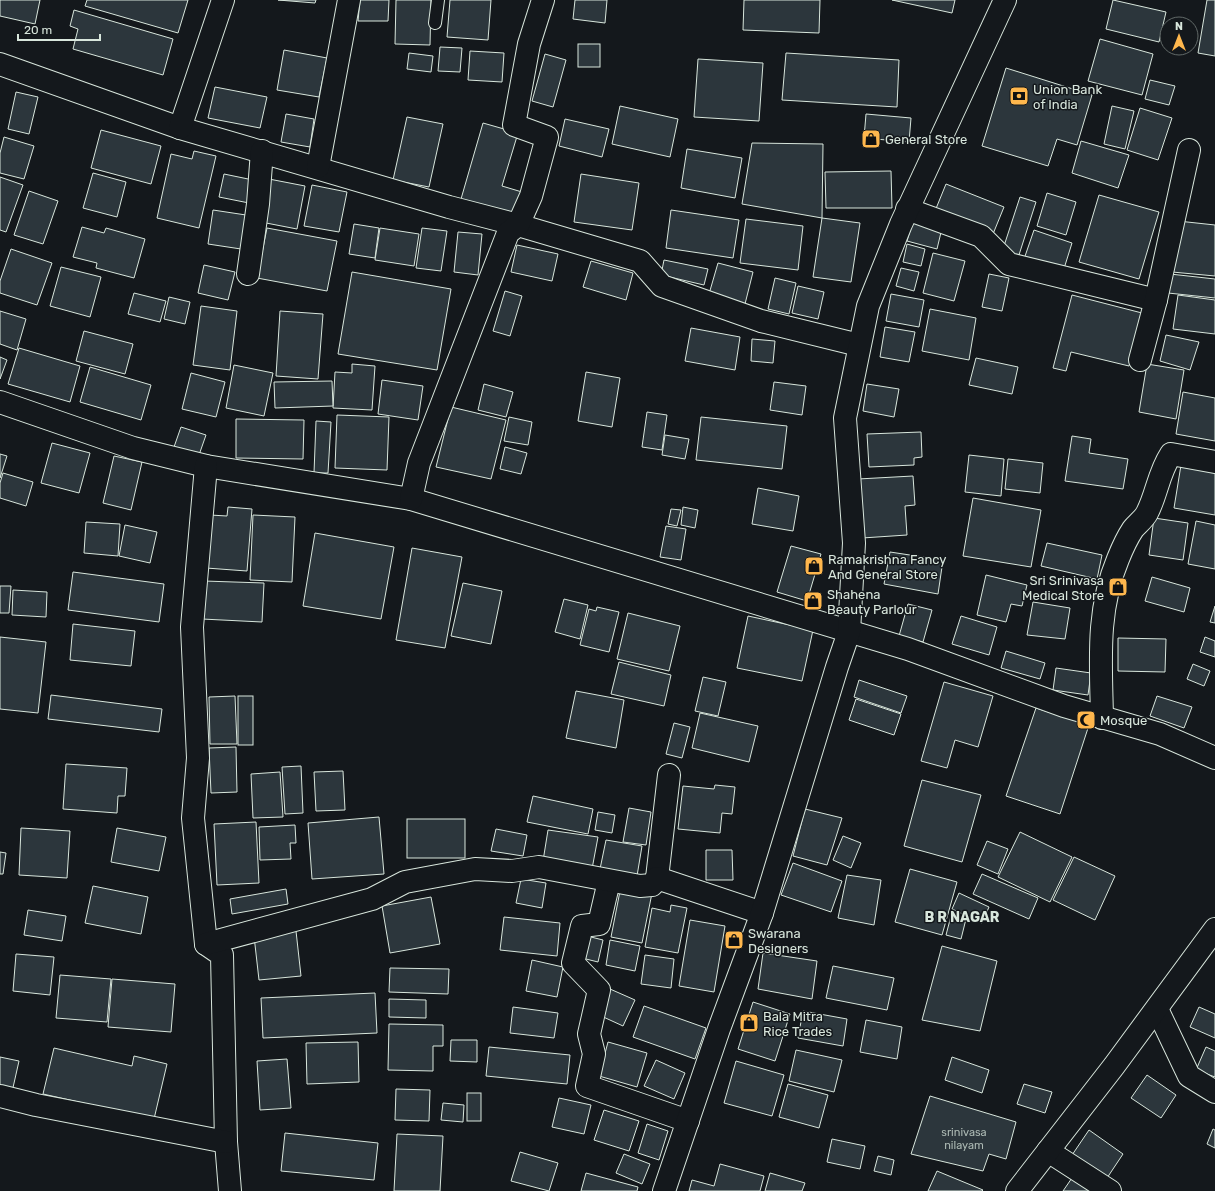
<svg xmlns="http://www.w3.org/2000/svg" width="1215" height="1191" font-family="Rubik,sans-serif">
<rect width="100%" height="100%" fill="#14181c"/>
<g fill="#2c363c" stroke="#d8e6dc">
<polygon points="0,0 40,0 35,24 0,16"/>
<polygon points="87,0 188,0 178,33 85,6"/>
<polygon points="278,0 316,0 315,3"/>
<polygon points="360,0 389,0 388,21 358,21"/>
<polygon points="396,0 431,0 430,45 395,44"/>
<polygon points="450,0 491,0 488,40 447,37"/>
<polygon points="575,0 607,0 605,23 573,19"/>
<polygon points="744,0 820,0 819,33 743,30"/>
<polygon points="892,0 955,0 952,13"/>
<polygon points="1113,0 1166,12 1159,42 1106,29"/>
<polygon points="1207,0 1215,0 1215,56 1198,53"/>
<polygon points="74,10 173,39 163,75 73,49 78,29 70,26"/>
<polygon points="1100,39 1153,54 1142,95 1088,81"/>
<rect x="578" y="44" width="22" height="23"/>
<polygon points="440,47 462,48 460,72 438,71"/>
<polygon points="284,50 327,58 319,97 277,90"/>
<polygon points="470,51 504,53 502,82 468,80"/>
<polygon points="409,53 433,56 431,72 407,69"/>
<polygon points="786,53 899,60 897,107 782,100"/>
<polygon points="545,54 566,60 553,107 532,101"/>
<polygon points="698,59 763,63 759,121 694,117"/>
<polygon points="1006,68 1092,95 1077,145 1057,139 1048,166 982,146"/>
<polygon points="1150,80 1175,86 1169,105 1145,99"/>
<polygon points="215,87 267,97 260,128 208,118"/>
<polygon points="16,92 38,97 29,134 8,129"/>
<polygon points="620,106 678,119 670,157 612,144"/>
<polygon points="1112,106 1134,111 1125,149 1104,144"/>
<polygon points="1140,108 1172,118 1158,160 1127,150"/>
<polygon points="286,114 314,119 310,147 281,142"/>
<polygon points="866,114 911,118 909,142 864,138"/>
<polygon points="407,117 443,124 429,187 393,180"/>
<polygon points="565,119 609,129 602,157 559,146"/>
<polygon points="483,123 518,133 502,186 522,192 516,214 461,199"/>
<polygon points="101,130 161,146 151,184 91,168"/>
<polygon points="4,137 34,146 24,179 0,173 0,153"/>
<polygon points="1081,141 1129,155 1118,188 1072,173"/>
<polygon points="752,143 823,144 822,218 742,204"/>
<polygon points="687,149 742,158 735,198 681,188"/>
<polygon points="194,151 216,156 199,228 157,218 171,154 192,159"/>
<polygon points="891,171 892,208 826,208 825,172"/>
<polygon points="93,173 126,182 117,217 83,208"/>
<polygon points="224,174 253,180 249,203 219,197"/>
<polygon points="581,174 639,183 632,230 574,222"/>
<polygon points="0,177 23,185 6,232 0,230"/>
<polygon points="269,179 305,186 297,229 261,222"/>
<polygon points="946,184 1004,207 993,234 935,211"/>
<polygon points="312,185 347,192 339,232 304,226"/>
<polygon points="29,191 58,201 43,244 14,235"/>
<polygon points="1047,193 1076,202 1066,235 1037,226"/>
<polygon points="1099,195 1159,212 1139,279 1079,262"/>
<polygon points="1020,197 1036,202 1018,258 1002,252"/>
<polygon points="213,210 246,215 241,249 208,244"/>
<polygon points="671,210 739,220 733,258 666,248"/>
<polygon points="914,217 943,224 937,249 907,241"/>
<polygon points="822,218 860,223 851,282 813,277"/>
<polygon points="746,219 803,226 798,270 740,263"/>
<polygon points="1178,221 1215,225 1215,276 1172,272"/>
<polygon points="354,224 379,228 375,258 349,254"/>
<polygon points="82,227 104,233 106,228 145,239 134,278 96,268 97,263 73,257"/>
<polygon points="267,228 337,241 327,291 257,278"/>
<polygon points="380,228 419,234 414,266 375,260"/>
<polygon points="422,228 447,231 441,271 416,268"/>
<polygon points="1034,230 1072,243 1062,275 1023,262"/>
<polygon points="458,232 482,234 478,275 454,272"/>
<polygon points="907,244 925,249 921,266 903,262"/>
<polygon points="517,245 558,254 552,281 511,272"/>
<polygon points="11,249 52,263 37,305 0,293 0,281"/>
<polygon points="933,253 965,261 954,301 923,293"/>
<polygon points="664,260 708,269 704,285 661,275"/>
<polygon points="591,261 633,273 626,300 583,287"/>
<polygon points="718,263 753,272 745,304 709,294"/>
<polygon points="204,265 235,272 228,300 198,293"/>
<polygon points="61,267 101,277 90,317 50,306"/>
<polygon points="901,268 919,272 914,291 896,286"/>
<polygon points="352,272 451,289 437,370 338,354"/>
<polygon points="989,274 1009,278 1002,311 982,307"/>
<polygon points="1170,274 1215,279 1215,298 1168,293"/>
<polygon points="775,278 796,283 789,314 768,309"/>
<polygon points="798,286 824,292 818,319 792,313"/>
<polygon points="505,291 522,296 510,336 493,331"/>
<polygon points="134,293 166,301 160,322 128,314"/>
<polygon points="891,294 924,300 919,327 886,321"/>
<polygon points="1072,295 1142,313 1129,366 1071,352 1066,371 1053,368"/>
<polygon points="1178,295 1215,300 1215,334 1173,329"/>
<polygon points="169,297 190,302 185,324 164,319"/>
<polygon points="201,306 237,311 230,370 193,365"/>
<polygon points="930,309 976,318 969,360 922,351"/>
<polygon points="0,311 26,319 17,350 0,344"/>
<polygon points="280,311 323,314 318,379 276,376"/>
<polygon points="885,327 915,332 909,362 880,357"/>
<polygon points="691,328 740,337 735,370 685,361"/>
<polygon points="84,331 133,344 125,374 76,361"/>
<polygon points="1166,335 1199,342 1190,370 1160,361"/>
<polygon points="752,339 775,341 773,363 751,361"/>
<polygon points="19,348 80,366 70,402 8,384"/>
<polygon points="0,357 7,360 0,379"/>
<polygon points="976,358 1018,367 1012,394 969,385"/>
<polygon points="352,364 375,366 372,410 333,408 335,372 352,373"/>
<polygon points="1147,364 1184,370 1176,419 1139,412"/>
<polygon points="234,365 273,373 264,416 226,408"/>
<polygon points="90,367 151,385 141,420 80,402"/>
<polygon points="586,372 620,378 612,427 578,421"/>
<polygon points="191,373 225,382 216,417 182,409"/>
<polygon points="382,380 423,386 418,420 378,414"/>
<polygon points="332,381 333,406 275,408 274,382"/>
<polygon points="774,382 806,386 802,415 770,410"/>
<polygon points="484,384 513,392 506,417 478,410"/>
<polygon points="867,384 899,389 894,417 863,411"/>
<polygon points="1183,392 1215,398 1215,441 1176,434"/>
<polygon points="451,407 506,420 491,479 436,467"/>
<polygon points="647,412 667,415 662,450 642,447"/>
<polygon points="337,415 389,417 387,470 335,468"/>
<polygon points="509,417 532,422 528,445 504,441"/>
<polygon points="701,417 787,426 782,469 696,460"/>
<polygon points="236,419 304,420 303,459 236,458"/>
<polygon points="316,421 331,422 328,473 314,473"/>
<polygon points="181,427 206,435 199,455 174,447"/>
<polygon points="921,432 922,457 914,458 914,465 869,467 867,434"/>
<polygon points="665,435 689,439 685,459 662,455"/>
<polygon points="1072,436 1091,439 1089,453 1128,459 1123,489 1065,481"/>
<polygon points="52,443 90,453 79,493 41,483"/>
<polygon points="505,447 527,453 521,474 500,469"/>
<polygon points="0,454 7,456 0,478"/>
<polygon points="969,455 1004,459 1001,496 965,492"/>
<polygon points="114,456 142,462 131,510 103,503"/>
<polygon points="1008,459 1043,463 1040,493 1005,489"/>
<polygon points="1181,465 1215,471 1215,515 1174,508"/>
<polygon points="3,473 33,482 26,506 0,498 0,483"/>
<polygon points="913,476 915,505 905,506 907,535 862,538 858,479"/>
<polygon points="758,488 799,496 793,531 752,524"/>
<polygon points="973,498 1041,510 1031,567 963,556"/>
<polygon points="228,507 252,509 247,571 206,568 210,515 227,516"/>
<polygon points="683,507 698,510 695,528 681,525"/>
<polygon points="671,509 681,510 677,526 668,524"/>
<polygon points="253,515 295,517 292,582 250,580"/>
<polygon points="1154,518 1188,523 1183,560 1149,555"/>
<polygon points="1196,521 1215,525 1215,569 1188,564"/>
<polygon points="86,522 120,524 118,556 84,553"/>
<polygon points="125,525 157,532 150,563 119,556"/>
<polygon points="666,526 686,529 681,560 660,557"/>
<polygon points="315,533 394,547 381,619 303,606"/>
<polygon points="1047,543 1102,555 1097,579 1041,566"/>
<polygon points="791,546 821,554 807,601 777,592"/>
<polygon points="412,548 462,557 445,648 396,640"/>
<polygon points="890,552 943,560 938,594 884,584"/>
<polygon points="73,572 164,584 159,622 68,610"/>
<polygon points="986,575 1027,585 1022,606 1011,604 1006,622 977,615"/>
<polygon points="1152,577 1190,588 1184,612 1145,601"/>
<polygon points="204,581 264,583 262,622 202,619"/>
<polygon points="463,583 502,591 491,644 451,636"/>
<polygon points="0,586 11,586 9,613 0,613"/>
<polygon points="13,590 47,592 46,617 12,615"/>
<polygon points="564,599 588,605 580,639 555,632"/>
<polygon points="1033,602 1070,608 1065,639 1027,635"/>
<polygon points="908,604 932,610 923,642 899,636"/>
<polygon points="1215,606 1215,623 1210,622"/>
<polygon points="597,607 619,612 609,652 580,645 589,609 596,611"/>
<polygon points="628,613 680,626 669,671 617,659"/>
<polygon points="748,616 813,630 802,681 737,668"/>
<polygon points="961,616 997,627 989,655 952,644"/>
<polygon points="73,624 135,631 131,666 70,660"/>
<polygon points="0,637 46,642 38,713 0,709"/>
<polygon points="1205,637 1215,641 1215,657 1200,652"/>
<polygon points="1118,638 1166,639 1165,672 1118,671"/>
<polygon points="1006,651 1045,663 1040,679 1001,668"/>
<polygon points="619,662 671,675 664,706 611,694"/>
<polygon points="1193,664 1210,671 1204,686 1187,679"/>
<polygon points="1056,668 1091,673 1088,695 1053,690"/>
<polygon points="703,677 726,682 718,716 695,711"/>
<polygon points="859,680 907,696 901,713 854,697"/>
<polygon points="944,682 993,696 978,747 955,740 947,768 921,761"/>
<polygon points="576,691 624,700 616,748 566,738"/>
<polygon points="51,695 162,709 159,732 48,719"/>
<polygon points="235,696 237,744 210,744 209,697"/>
<rect x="238" y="696" width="15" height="49"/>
<polygon points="1157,696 1192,707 1184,728 1150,716"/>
<polygon points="856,699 901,714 894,735 849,720"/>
<polygon points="1036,708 1089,725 1060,814 1006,796"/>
<polygon points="700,713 758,726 749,762 692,748"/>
<polygon points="674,723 690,727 682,758 666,754"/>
<polygon points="236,747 237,792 211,793 209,748"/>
<polygon points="66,764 127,768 125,796 118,796 117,813 63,809"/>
<polygon points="301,766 303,813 285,814 282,767"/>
<polygon points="343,771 345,810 316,811 314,772"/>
<polygon points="280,772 283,817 253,818 251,774"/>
<polygon points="922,780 981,795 962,862 904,846"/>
<polygon points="715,785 735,787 732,814 722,813 720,833 678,829 683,786 714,789"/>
<polygon points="533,796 593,809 588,834 527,822"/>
<polygon points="629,808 651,812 646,845 623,842"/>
<polygon points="805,809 842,818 827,865 793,856"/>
<polygon points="598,812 615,815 612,833 595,830"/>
<polygon points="379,817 384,874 312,879 308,823"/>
<rect x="407" y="819" width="58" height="39"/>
<polygon points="256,822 259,883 217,885 214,824"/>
<polygon points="295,825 296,843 290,843 291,859 260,860 259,827"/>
<polygon points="21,828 70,831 67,878 19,875"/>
<polygon points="117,828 166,837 159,871 111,862"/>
<polygon points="496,829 527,835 523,856 491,851"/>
<polygon points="548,830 598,837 592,869 543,861"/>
<polygon points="1020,832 1072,857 1050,902 998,877"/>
<polygon points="843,836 861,843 851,868 833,860"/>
<polygon points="606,840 642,846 637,876 600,869"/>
<polygon points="987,841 1008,849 998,874 977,865"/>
<polygon points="706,850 732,850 733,880 706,880"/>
<polygon points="0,852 6,853 3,874 0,874"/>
<polygon points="1074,857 1115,876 1095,920 1053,900"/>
<polygon points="793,863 842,881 831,912 781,895"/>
<polygon points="910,869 957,882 942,935 895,922"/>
<polygon points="982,874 1038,898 1029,919 973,894"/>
<polygon points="847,875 881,880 874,925 838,918"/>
<polygon points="521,879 546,883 542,908 516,903"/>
<polygon points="93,886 148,897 141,934 85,923"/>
<polygon points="621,886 652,893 642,943 611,937"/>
<polygon points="286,889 288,904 232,914 230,899"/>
<polygon points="959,893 989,907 982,923 952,909"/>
<polygon points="431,897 440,944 390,953 382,906"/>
<polygon points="671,905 687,908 678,953 645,947 652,908 670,912"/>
<polygon points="28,910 66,916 62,941 24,935"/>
<polygon points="951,916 966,919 961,939 946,935"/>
<polygon points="504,917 560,923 557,956 500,950"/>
<polygon points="690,920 725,926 714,992 679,986"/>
<polygon points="296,931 301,976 259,980 254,936"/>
<polygon points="587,936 603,940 598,962 582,958"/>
<polygon points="610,940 640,946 635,971 606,965"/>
<polygon points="942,946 997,961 980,1031 922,1020"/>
<polygon points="763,953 817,961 812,999 758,989"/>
<polygon points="16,954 54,957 50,995 13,991"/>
<polygon points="645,955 674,959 671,988 641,984"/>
<polygon points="532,960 563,967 557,997 526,991"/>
<polygon points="833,966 894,978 887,1010 826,998"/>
<polygon points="390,968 449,969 448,994 389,992"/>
<polygon points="60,975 111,979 107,1022 56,1018"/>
<polygon points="112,979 175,984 171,1032 108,1027"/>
<polygon points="610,989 635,1000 623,1026 599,1015"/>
<polygon points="375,993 377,1033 263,1038 261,998"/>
<polygon points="389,999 426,1000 426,1018 389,1017"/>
<polygon points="753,1002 790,1014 775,1061 738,1049"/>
<polygon points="644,1006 706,1028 695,1059 633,1037"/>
<polygon points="513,1007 558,1013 554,1038 510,1033"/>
<polygon points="1199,1007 1215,1014 1215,1038 1190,1027"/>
<polygon points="803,1011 847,1019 843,1046 798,1038"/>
<polygon points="866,1020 902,1027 897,1059 860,1052"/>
<polygon points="389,1024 443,1025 443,1046 433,1046 433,1071 388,1070"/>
<polygon points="451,1040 477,1040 477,1062 450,1061"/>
<polygon points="358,1042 359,1082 307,1084 306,1043"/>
<polygon points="608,1042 647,1053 637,1087 599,1076"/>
<polygon points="489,1047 570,1055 567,1084 486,1076"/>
<polygon points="1206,1047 1215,1051 1215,1077 1196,1070"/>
<polygon points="54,1048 132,1066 134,1056 167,1064 154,1119 43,1094"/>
<polygon points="796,1050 842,1060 834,1092 789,1081"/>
<polygon points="0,1057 19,1061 12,1092 0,1089"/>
<polygon points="952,1057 989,1070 982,1093 945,1080"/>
<polygon points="287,1059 291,1108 260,1110 257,1061"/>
<polygon points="656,1060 685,1073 674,1099 644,1086"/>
<polygon points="736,1061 784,1075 772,1116 724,1103"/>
<polygon points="1147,1075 1176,1095 1161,1118 1131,1098"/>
<polygon points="788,1084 828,1095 819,1128 779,1117"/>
<polygon points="1024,1084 1052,1092 1045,1113 1017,1104"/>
<polygon points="396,1089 430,1090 429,1121 395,1120"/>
<rect x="467" y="1093" width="14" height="28"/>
<polygon points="930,1096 1016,1122 1006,1159 989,1154 983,1171 911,1154"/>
<polygon points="559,1098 591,1105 584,1134 552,1127"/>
<polygon points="443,1103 464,1105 463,1122 441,1120"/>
<polygon points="604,1110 639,1121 629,1151 594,1140"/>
<polygon points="647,1124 668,1131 659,1160 638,1153"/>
<polygon points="1213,1129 1215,1130 1215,1148 1207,1144"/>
<polygon points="1089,1130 1123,1154 1105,1181 1070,1158"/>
<polygon points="285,1133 378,1143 374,1180 281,1171"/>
<polygon points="397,1134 443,1136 440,1191 394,1191"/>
<polygon points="832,1139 865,1146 860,1169 827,1162"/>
<polygon points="520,1152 558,1163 549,1191 511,1181"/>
<polygon points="624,1154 650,1164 642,1184 616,1173"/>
<polygon points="878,1156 894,1160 891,1175 874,1171"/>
<polygon points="720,1164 764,1176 760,1191 689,1191 692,1180 714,1186"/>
<polygon points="937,1171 983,1190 982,1191 928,1191"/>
<polygon points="586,1173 638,1187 637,1191 581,1191"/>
<polygon points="770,1173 805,1183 802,1191 765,1191"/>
<polygon points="1074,1175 1098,1191 1063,1191"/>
</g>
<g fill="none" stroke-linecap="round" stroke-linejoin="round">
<defs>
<polyline id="service" points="435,23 438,0"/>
<g id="minor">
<polyline points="0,64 180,128 449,207 518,225 640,261 662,286 761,321 859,345"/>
<polyline points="180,128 223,0"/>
<polyline points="318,167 349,0"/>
<polyline points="907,209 981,236 1009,264 1156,300"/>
<polyline points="248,274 258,204 262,151"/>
<polyline points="1140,360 1156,300 1189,150"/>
<polyline points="0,402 133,448 206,466 411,499 908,649 1064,706 1160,734 1215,758"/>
<polyline points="206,466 192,627 198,758 193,818 206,944 222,955 226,1142 230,1191"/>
<polyline points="411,499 419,463 508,233 518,225 531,196 547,137 514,125 529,44 543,0"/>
<path d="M1102 718C1101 663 1096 611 1118 559 1122 549 1127 538 1133 529 1137 524 1144 519 1147 513 1157 494 1158 474 1171 454L1215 462"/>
<polyline points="657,878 669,775"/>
<polyline points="609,881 599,924 582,926 573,963 599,990 589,1034 594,1054 587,1086 688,1121"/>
<polyline points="206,944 372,899 405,882 475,869 512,871 539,867 640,886 652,885 657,878 762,913"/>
<polyline points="1157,1009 1189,1076 1215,1092"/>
<polyline points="0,1096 36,1105 226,1142"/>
<polyline points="1048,1151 1110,1191"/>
<polyline points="1017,1191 1114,1066 1215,929"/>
</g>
<polyline id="secondary" points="664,1191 719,1029 762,913 837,667 849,632 854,543 845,418 868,306 901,224 1005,0"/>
</defs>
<use href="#service" stroke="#d8e6dc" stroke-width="14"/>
<use href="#minor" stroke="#d8e6dc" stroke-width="24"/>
<use href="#secondary" stroke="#d8e6dc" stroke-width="24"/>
<use href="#service" stroke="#14181c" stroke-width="12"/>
<use href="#minor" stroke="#14181c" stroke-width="22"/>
<use href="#secondary" stroke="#14181c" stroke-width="22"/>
</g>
<defs>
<symbol id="bank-square" viewBox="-11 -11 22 22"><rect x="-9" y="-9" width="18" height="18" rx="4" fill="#ffb74d" stroke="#14181c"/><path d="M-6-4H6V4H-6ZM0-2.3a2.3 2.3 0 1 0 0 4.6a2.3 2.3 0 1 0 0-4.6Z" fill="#111"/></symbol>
<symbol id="shop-square" viewBox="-11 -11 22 22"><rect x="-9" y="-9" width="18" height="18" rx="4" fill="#ffb74d" stroke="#14181c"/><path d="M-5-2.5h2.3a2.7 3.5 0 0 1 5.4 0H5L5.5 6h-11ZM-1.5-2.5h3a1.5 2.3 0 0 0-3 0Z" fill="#111"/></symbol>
<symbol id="mosque-square" viewBox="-11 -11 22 22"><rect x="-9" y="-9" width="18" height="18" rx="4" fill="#ffb74d" stroke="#14181c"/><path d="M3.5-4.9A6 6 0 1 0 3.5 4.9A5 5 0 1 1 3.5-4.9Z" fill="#111"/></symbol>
</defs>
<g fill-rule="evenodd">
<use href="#bank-square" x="1008" y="85" width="22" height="22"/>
<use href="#shop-square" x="860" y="128" width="22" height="22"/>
<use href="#shop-square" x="803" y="555" width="22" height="22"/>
<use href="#shop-square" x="1107" y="576" width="22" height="22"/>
<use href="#shop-square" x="802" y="590" width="22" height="22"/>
<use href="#mosque-square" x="1075" y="709" width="22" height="22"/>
<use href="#shop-square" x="723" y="929" width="22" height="22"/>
<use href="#shop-square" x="738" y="1012" width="22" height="22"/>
</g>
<g text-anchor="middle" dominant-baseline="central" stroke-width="3" stroke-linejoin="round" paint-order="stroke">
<g font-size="11" fill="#adbab4">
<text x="964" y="1132">srinivasa<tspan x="964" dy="13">nilayam</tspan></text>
</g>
<g font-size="13" fill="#d8e6dc" stroke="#14181c" text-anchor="start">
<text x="1033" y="89">Union Bank<tspan x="1033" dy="15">of India</tspan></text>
<text x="885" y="139">General Store</text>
<text x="828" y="559">Ramakrishna Fancy<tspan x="828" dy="15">And General Store</tspan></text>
<text x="1104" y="580" text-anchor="end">Sri Srinivasa<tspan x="1104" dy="15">Medical Store</tspan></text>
<text x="827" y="594">Shahena<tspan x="827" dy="15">Beauty Parlour</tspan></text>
<text x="1100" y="720">Mosque</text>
<text x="748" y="933">Swarana<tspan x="748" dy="15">Designers</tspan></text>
<text x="763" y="1016">Bala Mitra<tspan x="763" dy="15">Rice Trades</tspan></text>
</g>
<g font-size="14" font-weight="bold" fill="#d8e6dc" stroke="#14181c">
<text x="962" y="917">B R NAGAR</text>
</g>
</g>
<g transform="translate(1179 36)"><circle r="19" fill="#14181c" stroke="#626a69"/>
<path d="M0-3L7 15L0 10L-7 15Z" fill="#ffb74d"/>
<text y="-6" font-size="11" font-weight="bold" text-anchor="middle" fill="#d8e6dc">N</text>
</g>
<path d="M18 34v6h82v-6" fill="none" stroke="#d8e6dc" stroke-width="2"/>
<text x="24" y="34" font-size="12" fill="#d8e6dc" stroke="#14181c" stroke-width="3" paint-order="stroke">20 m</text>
</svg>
